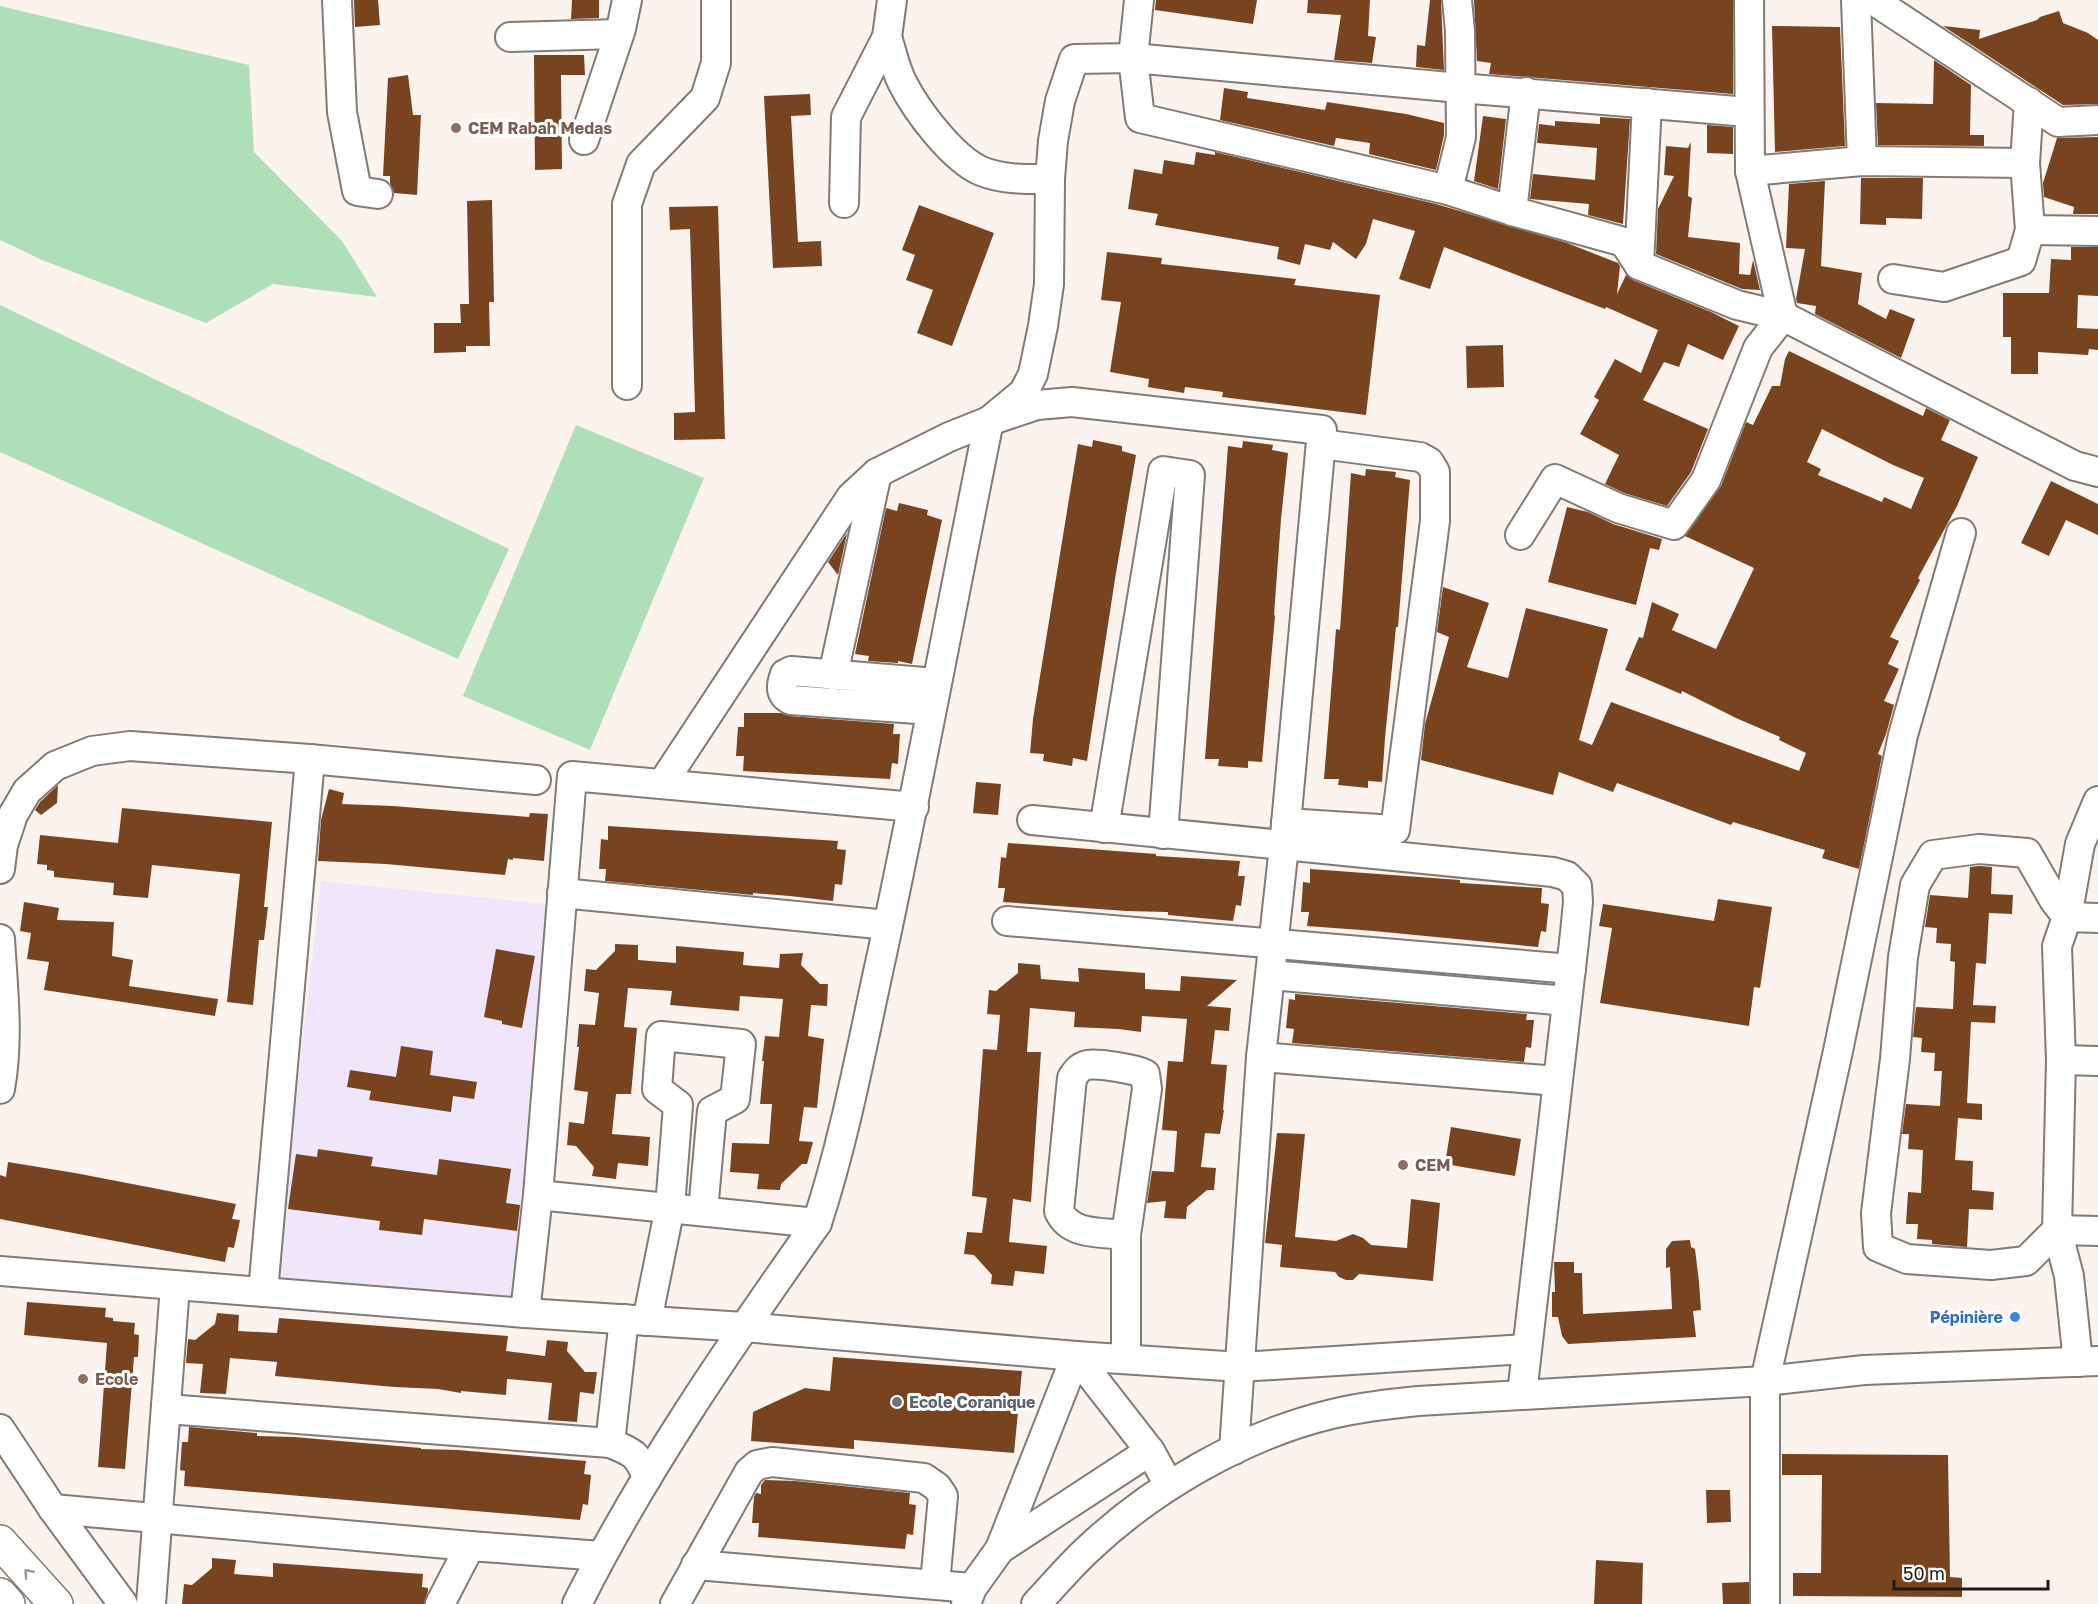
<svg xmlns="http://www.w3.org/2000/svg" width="2098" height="1604" font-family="'Golos Text',sans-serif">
<rect width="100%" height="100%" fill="#fcf3ee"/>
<polygon fill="#f0e6fb" points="321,881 548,904 513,1298 276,1278"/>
<g fill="#aedfb8">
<polygon points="0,6 249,65 254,152 342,241 377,297 273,284 206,323 42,260 0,240"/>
<polygon points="0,305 509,549 458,659 0,452"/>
<polygon points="576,425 704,478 590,750 463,696"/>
</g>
<g fill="#784420" fill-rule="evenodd">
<polygon points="354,0 378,0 380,25 355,27"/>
<polygon points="572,0 599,0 599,18 571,19"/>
<polygon points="1156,0 1257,0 1253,24 1155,10"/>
<polygon points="1308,0 1370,0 1368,36 1376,37 1372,63 1334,60 1341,15 1307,13"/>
<polygon points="1430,0 1441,0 1444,70 1416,67 1417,45 1425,46"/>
<polygon points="1474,0 1733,0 1733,94 1489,74 1491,63 1477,61"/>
<polygon points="2059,11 2063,23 2088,33 2098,40 2098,104 2063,105 1943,26 1980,30 1979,39 2037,20 2040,17"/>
<polygon points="1772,26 1840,27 1845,146 1775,152"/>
<polygon points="534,55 584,55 585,75 561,75 562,169 535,170"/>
<polygon points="1934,60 1971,85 1970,135 1984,135 1984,146 1878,145 1876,103 1933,104"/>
<polygon points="408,75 413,115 421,115 417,195 394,193 390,183 390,176 383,176 388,78"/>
<polygon points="1224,88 1248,92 1247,98 1325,110 1327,102 1406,114 1444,123 1444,135 1436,170 1369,154 1370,143 1336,138 1334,146 1220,120"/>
<polygon points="810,94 811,115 791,116 798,242 821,241 822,266 773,268 764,96"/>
<polygon points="1483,116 1506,119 1498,189 1474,181"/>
<polygon points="1600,117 1630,119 1623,224 1588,215 1589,204 1530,199 1533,174 1595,180 1597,148 1537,143 1539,124 1555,126 1555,121 1600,124"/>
<polygon points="1707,125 1733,127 1733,154 1707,153"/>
<polygon points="2098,137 2098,214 2073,214 2074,207 2044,197 2043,183 2057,138"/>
<polygon points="1691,142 1688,196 1692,198 1688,237 1740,243 1739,274 1750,275 1753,260 1760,290 1742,289 1656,254 1658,209 1674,176 1664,175 1666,146 1688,148"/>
<polygon points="1196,152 1215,155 1215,152 1436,204 1567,243 1618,263 1620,266 1617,294 1626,275 1633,280 1711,312 1739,326 1723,360 1688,344 1679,367 1664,362 1643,400 1708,429 1691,472 1667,506 1624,493 1605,484 1619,455 1580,434 1599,400 1594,397 1615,359 1641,373 1658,330 1606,307 1605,309 1444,247 1430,289 1399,279 1415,231 1373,219 1366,244 1356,259 1333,242 1330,250 1305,244 1300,265 1277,259 1279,247 1155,225 1158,214 1128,209 1134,169 1162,174 1164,160 1194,165"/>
<polygon points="1861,178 1923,178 1922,219 1886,218 1886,225 1860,224"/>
<polygon points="1825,181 1821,266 1862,273 1858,304 1886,319 1890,309 1915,319 1901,358 1815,314 1816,306 1797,303 1796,299 1805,249 1786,248 1789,184"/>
<polygon points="492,200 494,302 489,302 490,346 466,346 466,352 434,353 434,323 461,323 460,304 469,304 467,201"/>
<polygon points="919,205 994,233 952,346 917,333 933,290 906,280 915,255 902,250"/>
<polygon points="718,206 725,439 674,440 674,413 695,412 690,229 670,230 669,207"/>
<polygon points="2071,247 2098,247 2098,296 2078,295 2077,328 2098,329 2098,350 2089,349 2088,355 2038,352 2038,374 2011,374 2011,337 2003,337 2003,293 2049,293 2051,259 2071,260"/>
<polygon points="1107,252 1162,258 1161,264 1296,279 1294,285 1380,295 1366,415 1222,397 1223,392 1185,387 1184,393 1148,387 1149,379 1110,372 1121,302 1101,300"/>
<polygon points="1503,345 1504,387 1467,388 1466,346"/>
<path d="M1789 351 1923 416 1926 408 1950 420 1941 440 1978 457 1957 506 1918 578 1920 580 1890 637 1899 641 1888 664 1899 669 1884 701 1894 705 1886 734 1878 754 1882 756 1859 869 1822 858 1825 850 1733 822 1731 825 1617 783 1613 792 1559 772 1553 795 1421 760 1425 724 1449 637 1437 632 1443 587 1489 603 1467 667 1508 678 1526 608 1608 629 1579 740 1592 745 1611 702 1799 771 1806 753 1779 740 1780 737 1736 718 1682 691 1681 694 1625 670 1639 637 1643 638 1652 602 1679 614 1672 630 1716 649 1754 568 1685 536 1721 486 1746 422 1753 425 1772 386H1780L1785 359ZM1822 429 1893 465 1924 478 1911 509 1884 497 1882 502 1818 475 1821 469 1807 462Z"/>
<polygon points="1093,440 1122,446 1122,451 1136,455 1115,579 1087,761 1073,758 1072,766 1043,761 1044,754 1030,753 1033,719 1078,444 1092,447"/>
<polygon points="1243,441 1273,445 1272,450 1288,453 1281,519 1274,615 1275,616 1262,762 1248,761 1248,768 1218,766 1219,759 1205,759 1228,446 1242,448"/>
<polygon points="1366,469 1396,472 1395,477 1410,480 1398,627 1396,627 1385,738 1382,782 1368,781 1368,788 1338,785 1339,779 1324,779 1336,629 1340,630 1351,473 1365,476"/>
<polygon points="2051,481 2098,504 2098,535 2066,520 2049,556 2021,543"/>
<polygon points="899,503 928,510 927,515 942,520 912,664 898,661 898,663 868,661 869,656 855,654 886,508 897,511"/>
<polygon points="1567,507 1588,512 1613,524 1662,539 1659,550 1650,548 1636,605 1548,582"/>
<polygon points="847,533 838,575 828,562"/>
<polygon points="744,713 781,713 790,716 894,724 893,734 900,734 898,764 892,763 890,779 743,771 744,756 736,756 738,727 744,727"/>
<polygon points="976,782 1001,784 998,815 973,813"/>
<polygon points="58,785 57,803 41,815 35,810 40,802"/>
<polygon points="329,789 344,793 342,804 393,806 529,817 530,813 548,814 544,861 513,858 513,860 508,859 505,875 386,864 318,861 321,820"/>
<polygon points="122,808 272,822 264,907 268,907 264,940 259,940 253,1005 227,1002 240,874 152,865 148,898 113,895 114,883 54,877 54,871 47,870 47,865 37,864 40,835 118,843"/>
<polygon points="608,826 838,841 837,849 846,850 842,885 835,884 833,901 790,896 753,893 753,895 605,881 606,869 599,869 601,839 608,840"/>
<polygon points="1008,843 1156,854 1156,856 1240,861 1238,876 1245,876 1241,906 1236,905 1233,921 1168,915 1168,912 1126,911 1003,902 1005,888 998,888 1001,857 1006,858"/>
<polygon points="1979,866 1992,867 1991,894 2013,895 2012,914 1989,913 1986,964 1976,963 1973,1005 1996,1006 1995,1023 1971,1022 1967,1103 1982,1104 1982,1120 1958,1118 1955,1160 1973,1161 1972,1190 1994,1192 1993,1210 1969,1209 1967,1247 1932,1244 1932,1240 1917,1239 1918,1224 1906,1224 1908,1192 1921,1193 1923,1150 1908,1149 1909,1134 1902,1134 1906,1104 1940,1106 1942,1071 1934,1071 1935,1053 1921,1052 1922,1038 1913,1037 1916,1007 1953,1009 1955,962 1950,961 1951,944 1936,943 1937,928 1925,927 1930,895 1968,898 1970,867"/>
<polygon points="1310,869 1460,880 1460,883 1542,888 1541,903 1549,904 1546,932 1541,931 1538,947 1374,931 1307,926 1309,912 1301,912 1303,882 1310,883"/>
<polygon points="1718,899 1772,907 1760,988 1754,987 1749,1026 1600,1003 1612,928 1599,926 1603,904 1714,921"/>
<polygon points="24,902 59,908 57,920 114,922 112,956 133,960 129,986 218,999 215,1016 44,990 49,962 27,959 31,933 20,931"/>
<polygon points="615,944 638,945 638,960 676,963 676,946 744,952 743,965 779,968 780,954 803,953 801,965 820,984 828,984 827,1006 811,1005 808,1036 824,1039 817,1108 804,1107 799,1141 813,1142 807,1164 802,1164 781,1184 780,1190 757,1189 759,1174 730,1172 732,1143 769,1144 772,1104 760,1104 764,1061 762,1061 765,1036 779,1037 783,999 740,996 739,1011 670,1005 672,991 628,988 624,1027 637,1028 633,1073 631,1094 616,1094 612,1134 650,1137 648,1166 618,1163 616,1179 592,1176 594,1167 576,1146 567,1145 569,1122 584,1124 588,1092 574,1090 579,1047 577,1047 579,1024 595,1025 599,993 584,991 586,969 596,970 615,951"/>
<polygon points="496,949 535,956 522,1028 502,1024 502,1021 484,1017"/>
<polygon points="1018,963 1040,965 1041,979 1079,982 1078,968 1145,973 1145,989 1180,991 1181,976 1237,980 1207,1006 1231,1008 1229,1031 1215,1030 1211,1064 1227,1065 1223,1110 1224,1110 1220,1134 1205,1133 1201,1167 1216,1168 1214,1190 1207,1190 1187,1207 1186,1219 1164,1218 1166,1201 1147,1203 1152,1171 1174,1172 1177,1131 1162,1130 1168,1061 1183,1062 1187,1019 1142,1016 1141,1032 1118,1029 1074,1027 1075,1012 1030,1008 1027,1052 1041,1052 1031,1202 1013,1199 1009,1242 1047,1246 1044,1274 1015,1271 1013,1286 991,1284 992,1275 974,1255 964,1254 967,1232 982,1233 987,1198 972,1196 983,1049 997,1050 1000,1015 987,1014 989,990 996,991 1018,973"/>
<polygon points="1295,994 1527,1014 1526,1020 1534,1020 1531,1048 1526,1047 1524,1062 1292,1043 1294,1029 1286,1028 1289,999 1295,1000"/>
<polygon points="401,1046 433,1051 430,1075 477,1082 474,1099 453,1096 451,1112 369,1100 371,1091 347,1087 350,1070 396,1077"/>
<polygon points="1451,1127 1521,1139 1515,1176 1445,1164"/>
<polygon points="1277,1133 1305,1134 1295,1237 1336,1241 1353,1234 1363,1238 1371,1245 1407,1248 1411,1199 1440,1203 1433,1281 1359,1274 1353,1280 1346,1280 1339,1277 1335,1272 1280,1267 1282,1245 1265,1243"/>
<polygon points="318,1149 373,1157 371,1166 437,1175 439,1159 511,1169 506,1203 520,1205 517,1231 424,1219 422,1235 379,1230 380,1221 288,1209 296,1154 317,1157"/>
<polygon points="8,1162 75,1173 236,1204 232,1219 240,1220 234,1248 228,1247 225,1262 0,1219 0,1175 6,1177"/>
<polygon points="1690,1240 1691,1247 1695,1249 1699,1282 1701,1310 1693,1311 1696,1337 1568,1344 1562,1336 1558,1317 1552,1317 1552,1292 1555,1292 1554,1262 1574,1262 1574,1273 1582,1273 1583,1314 1672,1309 1670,1267 1666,1268 1666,1249 1672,1241"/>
<polygon points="27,1302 106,1308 105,1317 113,1318 113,1321 135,1323 134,1334 139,1335 138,1357 134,1357 125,1469 98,1467 107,1343 24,1335"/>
<polygon points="217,1313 239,1315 238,1331 277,1333 279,1318 508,1336 506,1351 545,1356 547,1340 568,1342 567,1351 585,1372 597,1372 594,1394 580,1392 577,1422 548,1420 552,1383 507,1379 506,1395 461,1391 461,1393 438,1389 394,1387 275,1376 277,1362 230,1358 226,1394 200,1393 203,1364 186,1363 188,1339 195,1340 215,1324"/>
<polygon points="833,1357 1022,1371 1014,1453 854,1440 854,1449 751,1441 753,1412 805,1388 830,1391"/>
<polygon points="189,1427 257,1433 257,1436 294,1437 421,1448 421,1449 458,1450 586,1461 584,1474 591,1475 588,1505 583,1504 580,1520 184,1486 185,1471 180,1470 182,1442 188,1442"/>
<polygon points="1782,1454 1948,1455 1950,1577 1962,1578 1962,1597 1793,1596 1793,1573 1821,1573 1822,1475 1782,1475"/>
<polygon points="765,1480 795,1481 910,1493 909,1504 916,1505 913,1535 907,1534 905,1549 758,1537 759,1523 752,1523 754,1497 756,1493 761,1494 761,1485"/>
<polygon points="1706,1490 1730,1490 1731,1522 1707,1523"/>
<polygon points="212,1558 236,1560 234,1574 273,1577 273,1563 423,1574 422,1587 428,1588 428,1591 424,1604 182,1604 184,1584 192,1585 212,1568"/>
<polygon points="1596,1560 1643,1563 1642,1604 1594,1604"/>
<polygon points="1749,1582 1749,1604 1723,1604 1722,1583"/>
</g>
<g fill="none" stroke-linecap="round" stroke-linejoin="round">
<defs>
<g id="minor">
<polyline points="337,0 342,112 357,191 378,194"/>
<polyline points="1139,0 1133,58 1140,118 1448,190"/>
<polyline points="1457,0 1460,31 1461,137 1448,190 1512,211 1624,242 1639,265 1737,305 1783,316 2075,466 2098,472"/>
<polyline points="1856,0 1862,161"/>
<polyline points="1873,0 2058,122 2098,120"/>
<polyline points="510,37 619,34"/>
<path d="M887 37C892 52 895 68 902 82 916 110 952 158 981 171 1003 180 1027 179 1050 179"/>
<polyline points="2029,102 2025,163 2030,230 2098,231"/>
<polyline points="584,140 621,29 627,0"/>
<polyline points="1750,171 1862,161 2025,163"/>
<polyline points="844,203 846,117 887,37 892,0"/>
<polyline points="1512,211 1526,92"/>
<polyline points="1639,265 1647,103"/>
<polyline points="1893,279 1944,287 2021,261 2030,230"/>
<polyline points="627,385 627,204 641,164 705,98 716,63 716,0"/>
<polyline points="1520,535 1555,479 1618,508 1674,525 1706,480 1758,348 1783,316 1750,171 1749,0"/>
<polyline points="833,675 877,473"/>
<path d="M931 710 791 700C779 694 781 685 785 674L791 671 936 683"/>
<polyline points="662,784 851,497 877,473 949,437 989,421 1037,405 1072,402 1322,430 1284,846 1261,1057 1234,1450"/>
<polyline points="1032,820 1553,872 1567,876 1577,886 1578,902 1575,933 1522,1394"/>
<polyline points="1286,823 1395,830 1435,521 1435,472 1429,462 1420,457 1321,444"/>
<polyline points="1104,828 1163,471 1190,475 1163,834"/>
<polyline points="0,869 3,845 13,815 27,791 55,766 92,751 130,746 310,759 536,780"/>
<polyline points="562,893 888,925"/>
<polyline points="2098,918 2067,917 2054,900 2027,853 1979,849 1933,855 1915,885 1903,957 1895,1059 1876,1213 1878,1247 1907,1259 1991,1265 2026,1261 2057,1230 2098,1231"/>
<polyline points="1007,921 1571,969"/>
<path d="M0 939C3 989 9 1039 0 1089"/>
<polyline points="1271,975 1567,1001"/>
<polyline points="1261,1057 1557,1081"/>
<polyline points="2061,1060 2098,1061"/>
<polyline points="538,1195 817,1223"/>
<path d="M1126 1235C1102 1232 1070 1236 1059 1211L1072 1078C1076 1072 1079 1067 1087 1065 1098 1063 1135 1069 1145 1074L1147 1089 1126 1235V1359"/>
<polyline points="0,1271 525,1313 744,1327 1076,1356 1150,1451 1169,1485"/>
<polyline points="263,1292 310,759"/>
<polyline points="525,1313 538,1195 572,776 914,807"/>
<polyline points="647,1321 670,1207 678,1105 657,1089 661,1036 741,1044 735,1099 712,1111 703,1211"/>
<polyline points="2078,1362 2069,1276 2057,1230 2061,1060 2057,946 2067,917 2080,844 2098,801"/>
<path d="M167 1409 610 1443C633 1452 639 1455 647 1478"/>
<polyline points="0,1429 53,1509 123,1604"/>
<polyline points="610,1443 624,1319"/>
<polyline points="53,1509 470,1546 601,1556"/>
<polyline points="1000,1549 1076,1356 1240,1367 1526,1349"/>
<polyline points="696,1565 972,1588"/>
<polyline points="151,1604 175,1286"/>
<polyline points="440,1604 470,1546"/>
<path d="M577 1604C644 1470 731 1345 817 1223 846 1135 862 1044 882 954 920 777 953 598 989 421L1024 392 1033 374 1043 326 1049 284 1050 179 1053 141 1060 101 1074 59 1133 58 1460 88 1748 112"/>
<polyline points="675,1604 749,1472 757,1465 772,1462 924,1478 937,1487 943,1496 935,1584"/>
<polyline points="966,1604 972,1588 1000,1549 1150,1451"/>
<path d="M1036 1604C1053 1586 1069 1567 1086 1551 1152 1488 1244 1435 1332 1414 1360 1407 1389 1404 1418 1401L1765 1381 1864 1370 2098 1361"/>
<polyline points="1765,1604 1765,1381 1838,1051 1903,735 1961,533"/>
</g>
<g id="highway">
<polyline points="0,1542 56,1604"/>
<polyline points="0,1595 8,1604"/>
</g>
</defs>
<use href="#minor" stroke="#827a75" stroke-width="32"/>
<use href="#highway" stroke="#827a75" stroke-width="36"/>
<use href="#minor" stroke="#fff" stroke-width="28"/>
<use href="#highway" stroke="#fff" stroke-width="33"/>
</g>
<defs><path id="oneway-chevron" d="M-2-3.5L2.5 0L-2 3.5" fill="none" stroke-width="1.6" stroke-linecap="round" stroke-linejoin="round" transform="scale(1.5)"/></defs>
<use stroke="#999897" href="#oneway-chevron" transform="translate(28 1573) rotate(-132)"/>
<g fill="#8d6e63" stroke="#fff" stroke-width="2">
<circle cx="456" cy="128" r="6"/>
<circle cx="1403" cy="1165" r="6"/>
<circle cx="83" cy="1379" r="6"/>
</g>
<circle fill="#3f7fe0" stroke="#fff" stroke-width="2" cx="2015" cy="1317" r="6"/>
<circle fill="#6b7280" stroke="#fff" stroke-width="2" cx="897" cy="1402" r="6"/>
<g text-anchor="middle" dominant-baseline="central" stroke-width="6" stroke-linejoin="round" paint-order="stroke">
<g font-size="16" font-weight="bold" fill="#785e54" stroke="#fff" text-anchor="start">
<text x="468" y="128">CEM Rabah Medas</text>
<text x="1415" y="1165">CEM</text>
<text x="95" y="1379">Ecole</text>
</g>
<g font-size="16" font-weight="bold" fill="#366cbe" stroke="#fff" text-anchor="end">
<text x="2003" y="1317">Pépinière</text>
</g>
<g font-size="16" font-weight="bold" fill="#5b616d" stroke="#fff" text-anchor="start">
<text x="909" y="1402">Ecole Coranique</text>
</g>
</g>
<path d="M1894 1580v9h154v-9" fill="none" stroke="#1d1a18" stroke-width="3"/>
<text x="1903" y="1580" font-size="18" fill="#1d1a18" stroke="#ffffff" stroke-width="4.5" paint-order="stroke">50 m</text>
</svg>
